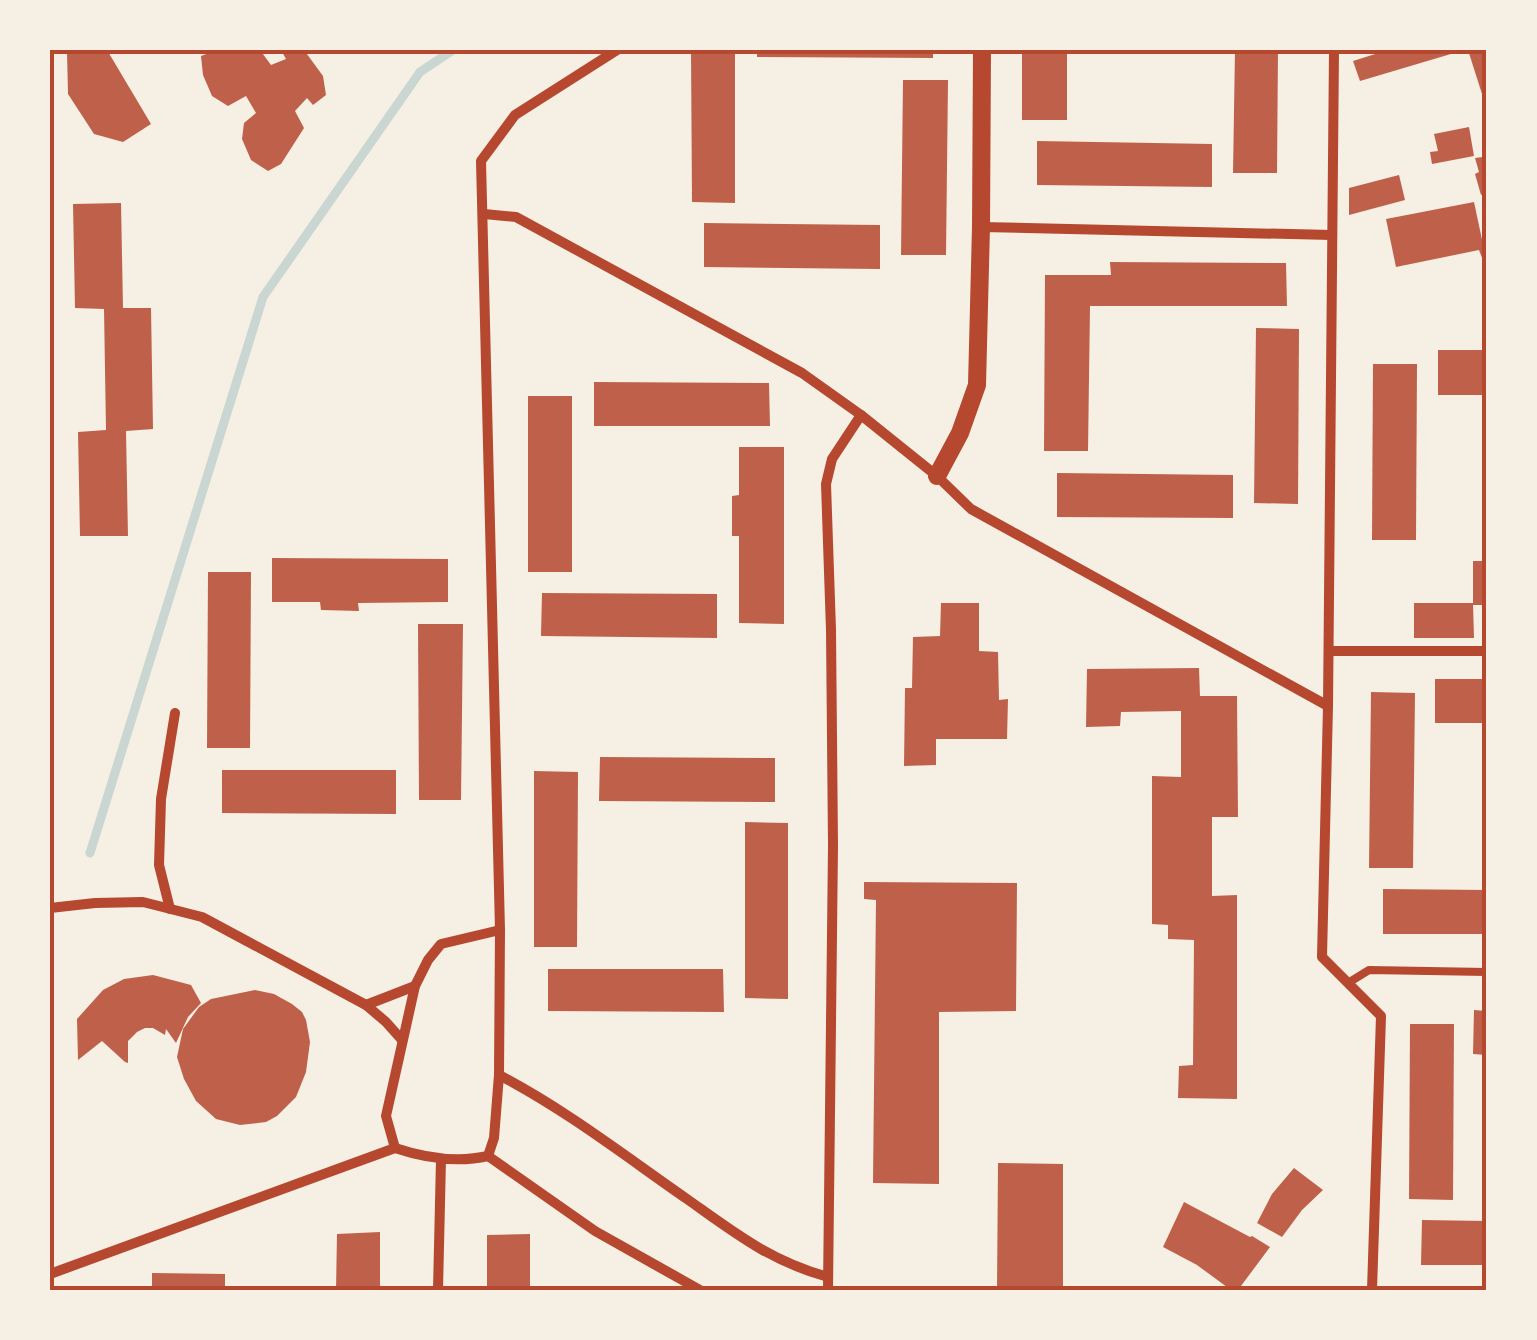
<svg xmlns="http://www.w3.org/2000/svg" width="1537" height="1340" font-family="Quicksand,sans-serif">
<rect width="100%" height="100%" fill="#f6efe4"/>
<g fill="none" stroke-linecap="round" stroke-linejoin="round">
<polyline stroke="#c9d6d2" stroke-width="9" points="90,853 263,297 420,72 453,50"/>
</g>
<g fill="#bf614a">
<polygon points="107,50 151,124 123,142 94,134 68,94 67,51"/>
<polygon points="217,50 260,50 271,65 286,59 281,50 304,50 323,76 326,95 313,105 307,98 295,111 304,128 281,164 268,171 251,160 242,139 244,123 256,113 246,96 228,106 212,96 203,75 201,56"/>
<polygon points="691,50 735,50 735,203 692,202"/>
<polygon points="757,50 933,50 933,58 757,57"/>
<rect x="1022" y="50" width="45" height="70"/>
<polygon points="1235,50 1278,50 1277,173 1233,173"/>
<polygon points="1388,50 1461,50 1461,51 1360,81 1353,61"/>
<polygon points="1468,50 1487,50 1487,92 1482,94"/>
<polygon points="903,80 948,80 946,255 901,255"/>
<polygon points="1469,127 1474,156 1432,164 1430,152 1438,151 1434,134"/>
<polygon points="1037,141 1212,144 1212,187 1037,185"/>
<polygon points="1483,157 1484,160 1487,159 1487,194 1481,195 1475,174 1479,172 1475,158"/>
<polygon points="1399,175 1405,200 1349,215 1349,188"/>
<polygon points="1474,202 1484,249 1487,248 1487,271 1479,250 1396,267 1386,219"/>
<polygon points="121,203 123,308 151,308 153,429 126,431 128,536 80,536 78,432 106,430 104,309 75,308 73,204"/>
<polygon points="704,223 880,225 880,269 704,267"/>
<polygon points="1110,262 1286,263 1287,306 1090,306 1088,451 1044,451 1045,275 1111,275"/>
<polygon points="1256,328 1299,329 1298,504 1254,503"/>
<rect x="1438" y="350" width="49" height="45"/>
<polygon points="1373,364 1417,364 1416,540 1372,540"/>
<polygon points="594,382 769,383 770,426 594,426"/>
<rect x="528" y="396" width="44" height="176"/>
<polygon points="739,447 784,447 784,624 739,623 739,536 732,536 732,496 739,495"/>
<polygon points="1057,473 1233,475 1233,518 1057,517"/>
<polygon points="272,558 448,559 448,602 358,603 359,611 321,610 320,602 272,602"/>
<rect x="1473" y="561" width="14" height="44"/>
<polygon points="208,572 251,572 250,748 207,748"/>
<polygon points="542,593 717,594 717,638 541,636"/>
<polygon points="941,603 979,603 979,651 998,652 999,700 1008,699 1007,739 936,739 936,765 904,766 905,688 912,688 913,637 940,636"/>
<polygon points="1414,603 1473,603 1474,638 1414,638"/>
<polygon points="418,624 463,624 461,800 419,800"/>
<polygon points="1199,668 1200,696 1237,696 1238,817 1212,817 1212,896 1237,895 1237,1099 1178,1098 1179,1066 1193,1065 1194,940 1168,939 1168,925 1152,924 1152,776 1181,777 1181,711 1121,712 1120,726 1086,727 1087,669"/>
<rect x="1435" y="679" width="52" height="44"/>
<polygon points="1371,692 1415,693 1413,868 1369,868"/>
<polygon points="600,757 775,758 775,802 599,801"/>
<polygon points="222,770 396,770 396,814 222,813"/>
<polygon points="534,771 578,772 577,947 534,947"/>
<polygon points="745,822 788,823 788,999 745,998"/>
<polygon points="864,882 1017,883 1016,1011 939,1012 939,1184 873,1183 876,900 864,899"/>
<polygon points="1383,889 1487,890 1487,934 1383,934"/>
<polygon points="548,969 723,969 724,1012 548,1011"/>
<polygon points="153,975 191,985 201,1003 188,1017 176,1043 166,1029 165,1035 153,1028 145,1028 137,1032 128,1041 128,1063 125,1062 102,1041 78,1060 77,1019 103,990 124,979"/>
<polygon points="255,990 274,994 292,1004 302,1012 306,1020 310,1042 306,1072 296,1097 277,1116 266,1122 240,1125 216,1119 196,1101 184,1079 177,1057 183,1029 199,1007 211,999"/>
<polygon points="1474,1010 1487,1011 1487,1055 1473,1054"/>
<polygon points="1410,1024 1454,1024 1453,1200 1409,1199"/>
<polygon points="998,1163 1063,1164 1063,1290 997,1290"/>
<polygon points="1294,1168 1323,1190 1302,1210 1282,1237 1257,1223 1272,1194"/>
<polygon points="1184,1202 1250,1237 1252,1236 1270,1247 1238,1290 1231,1290 1197,1265 1163,1247"/>
<polygon points="1422,1220 1487,1221 1487,1265 1421,1265"/>
<polygon points="380,1232 380,1290 336,1290 337,1234"/>
<polygon points="530,1234 530,1290 487,1290 487,1235"/>
<polygon points="152,1273 225,1274 225,1290 152,1290"/>
</g>
<g fill="none" stroke-linecap="round" stroke-linejoin="round">
<polyline stroke="#b5482f" stroke-width="8" points="1348,983 1369,970 1487,972"/>
<g stroke="#b5482f" stroke-width="10">
<polyline points="1334,50 1328,706 1322,957 1381,1016 1372,1290"/>
<polyline points="484,214 516,217 802,373 861,415 937,476 971,509 1328,706"/>
<polyline points="981,227 1332,235"/>
<polyline points="1329,651 1487,651"/>
<polyline points="50,908 95,903 143,902 202,917 366,1005 386,1022 402,1040"/>
<polyline points="170,909 159,865 161,799 175,713"/>
<polyline points="500,930 481,161 515,115 617,50"/>
<path d="M500 930 499 1075 494 1138 488 1156C457 1163 425 1158 395 1148L386 1116 415 986 428 960 441 944Z"/>
<polyline points="366,1005 415,986"/>
<path d="M499 1075C566 1110 625 1156 687 1199 735 1233 770 1261 828 1277"/>
<polyline points="488,1156 595,1231 700,1290"/>
<polyline points="50,1274 395,1148"/>
<polyline points="438,1290 441,1159"/>
<polyline points="828,1290 833,845 831,630 826,484 832,459 861,415"/>
</g>
<polyline stroke="#b5482f" stroke-width="18" points="937,476 960,433 977,385 981,227 982,50"/>
</g>
<rect width="1537" height="1340" fill="none" stroke="#f6efe4" stroke-width="105"/>
<rect x="52" y="52" width="1432" height="1236" fill="none" stroke="#b5482f" stroke-width="4"/>
</svg>
